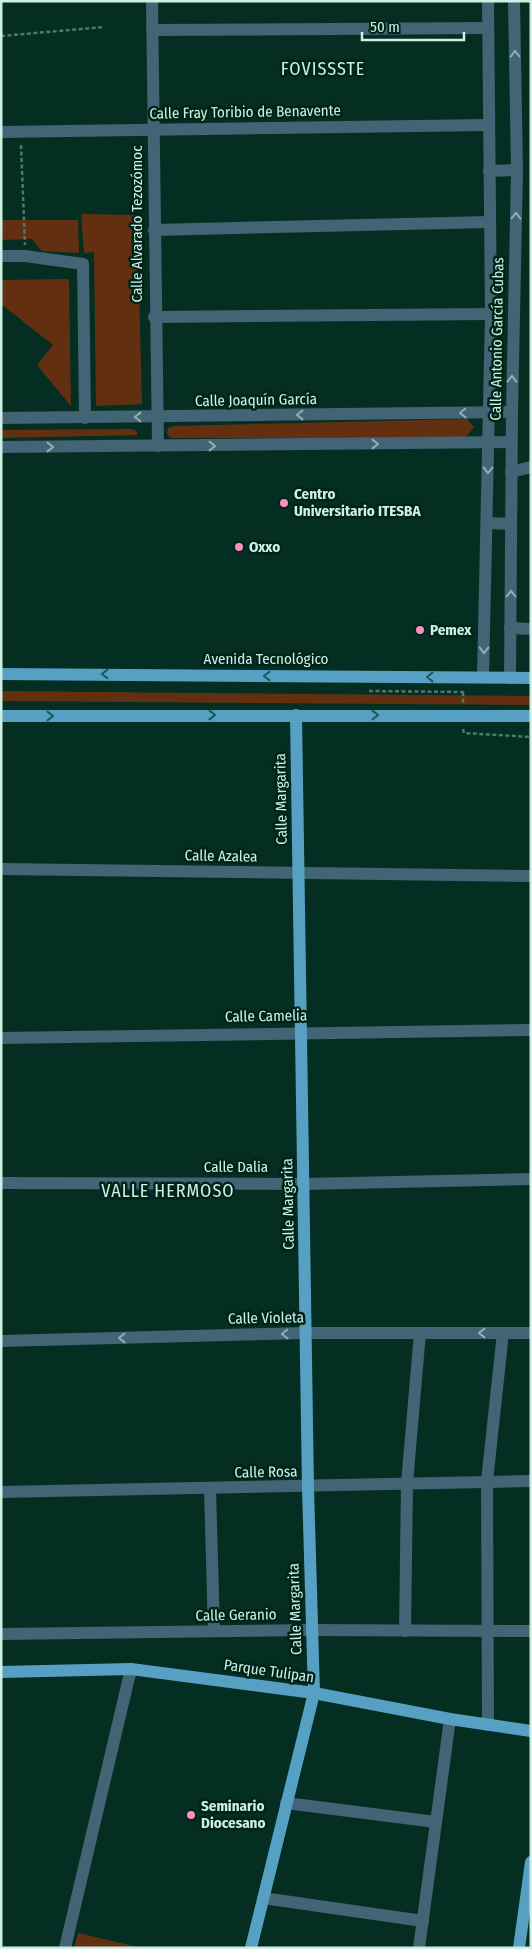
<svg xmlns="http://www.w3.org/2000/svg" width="532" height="1949" font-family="'Fira Sans Condensed',sans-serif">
<rect width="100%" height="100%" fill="#052e22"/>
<g fill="#623010">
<polygon points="81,214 137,215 142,404 96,406 94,252 84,253"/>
<polygon points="1,220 78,220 79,253 42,251 32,239 1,240"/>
<polygon points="69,279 71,406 37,365 53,345 1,304 1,280"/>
<polygon points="467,419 474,427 467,436 457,438 173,438 169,437 167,433 168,428 174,426"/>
<polygon points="131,429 137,431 137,435 1,438 1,430"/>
<polygon points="1,691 531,696 531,705 1,701"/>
<polygon points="78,1933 142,1948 74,1948"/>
</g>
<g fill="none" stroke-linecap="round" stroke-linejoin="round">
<g stroke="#50776b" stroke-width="2.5" stroke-dasharray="4 2.5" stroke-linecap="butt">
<polyline points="1,36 104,27"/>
<polyline points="21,145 25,245"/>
<polyline points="369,691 463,692 463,689"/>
<polyline points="463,692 463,703"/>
<polyline points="463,729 464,733 531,737"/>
</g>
<g stroke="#426474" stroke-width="12">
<polyline points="152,1 158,446"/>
<polyline points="152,30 488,28"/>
<polyline points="1,132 489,125"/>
<polyline points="489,171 517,170"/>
<polyline points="154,230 490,222"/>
<polyline points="1,256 25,256 83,264 85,418"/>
<polyline points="154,317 491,314"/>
<polyline points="1,418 512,412"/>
<polyline points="1,447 511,442"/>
<polyline points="511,472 531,467"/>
<polyline points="487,523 511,524"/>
<polyline points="510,628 531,629"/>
<polyline points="483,677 491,314 488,1"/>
<polyline points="510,678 512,412 517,170 514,1"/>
<polyline points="1,869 531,876"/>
<polyline points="1,1038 531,1030"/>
<polyline points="1,1183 304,1184 531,1179"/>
<polyline points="1,1341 306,1333 531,1333"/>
<polyline points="210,1489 214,1631"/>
<polyline points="1,1492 531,1481"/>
<polyline points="405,1631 407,1483 420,1333"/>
<polyline points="1,1634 312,1630 531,1631"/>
<polyline points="488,1725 487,1481 503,1333"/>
<polyline points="286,1803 436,1822"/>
<polyline points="263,1898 423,1921"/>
<polyline points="65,1948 131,1669"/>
<polyline points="419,1948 450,1719"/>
</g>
<g stroke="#56a1c3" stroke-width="12">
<polyline points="1,674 531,678"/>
<polyline points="1,716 531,716"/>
<polyline points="1,1672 131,1669 314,1693 450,1719 531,1731"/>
<polyline points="251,1948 314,1693 308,1488 296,715"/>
<polyline points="519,1948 531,1862"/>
</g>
</g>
<defs><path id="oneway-chevron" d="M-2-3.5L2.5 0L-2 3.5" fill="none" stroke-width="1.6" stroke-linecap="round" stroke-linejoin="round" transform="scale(1.25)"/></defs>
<g stroke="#8eb1b1">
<use href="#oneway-chevron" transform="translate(515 54) rotate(-91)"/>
<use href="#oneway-chevron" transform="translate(516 216) rotate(-89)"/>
<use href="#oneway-chevron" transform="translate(512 379) rotate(-89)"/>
<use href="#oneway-chevron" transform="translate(463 413) rotate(179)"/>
<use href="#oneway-chevron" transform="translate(300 415) rotate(179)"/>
<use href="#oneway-chevron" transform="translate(138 417) rotate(180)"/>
<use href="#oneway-chevron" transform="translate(375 444)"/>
<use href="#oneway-chevron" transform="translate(212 446)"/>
<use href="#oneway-chevron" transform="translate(50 447)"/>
<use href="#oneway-chevron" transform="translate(488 470) rotate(91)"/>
<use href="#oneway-chevron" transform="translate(511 594) rotate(-90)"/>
<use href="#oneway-chevron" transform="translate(484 650) rotate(91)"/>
<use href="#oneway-chevron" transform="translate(482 1333) rotate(180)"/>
<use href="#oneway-chevron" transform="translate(285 1334) rotate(179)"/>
<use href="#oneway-chevron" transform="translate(122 1338) rotate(179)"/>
</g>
<g stroke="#22565d">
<use href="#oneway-chevron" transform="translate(105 674) rotate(-180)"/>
<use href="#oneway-chevron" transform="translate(267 676) rotate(-180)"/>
<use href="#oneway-chevron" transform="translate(430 677) rotate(-180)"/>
<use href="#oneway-chevron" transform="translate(212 715)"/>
<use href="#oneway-chevron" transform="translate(375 715)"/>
<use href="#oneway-chevron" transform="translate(50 716)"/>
</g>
<g fill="#fb8fc4" stroke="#002419" stroke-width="2">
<circle cx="284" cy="503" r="5"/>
<circle cx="239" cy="547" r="5"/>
<circle cx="420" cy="630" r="5"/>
<circle cx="191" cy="1815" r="5"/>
</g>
<g text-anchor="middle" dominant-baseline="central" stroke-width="5" stroke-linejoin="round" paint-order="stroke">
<g font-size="15" fill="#cdf0e3" stroke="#002419">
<text transform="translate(245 112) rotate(-1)">Calle Fray Toribio de Benavente</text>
<text transform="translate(137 224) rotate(-90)">Calle Alvarado Tezozómoc</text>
<text transform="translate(497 339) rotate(-89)">Calle Antonio García Cubas</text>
<text transform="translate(256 400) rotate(-1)">Calle Joaquín García</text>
<text x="266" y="659">Avenida Tecnológico</text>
<text transform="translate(281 799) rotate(-91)">Calle Margarita</text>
<text transform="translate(221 856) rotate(1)">Calle Azalea</text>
<text transform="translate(266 1016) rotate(-1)">Calle Camelia</text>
<text x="236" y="1167">Calle Dalia</text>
<text transform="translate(288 1204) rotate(-91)">Calle Margarita</text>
<text transform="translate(266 1318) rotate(-1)">Calle Violeta</text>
<text transform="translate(266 1472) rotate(-1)">Calle Rosa</text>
<text transform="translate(295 1609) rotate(-92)">Calle Margarita</text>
<text transform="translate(236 1615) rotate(-1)">Calle Geranio</text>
<text transform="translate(269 1671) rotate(8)">Parque Tulipan</text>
</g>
<g font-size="15" font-weight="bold" fill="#cdf0e3" stroke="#002419" text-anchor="start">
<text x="294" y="494">Centro<tspan x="294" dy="17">Universitario ITESBA</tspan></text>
<text x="249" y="547">Oxxo</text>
<text x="430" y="630">Pemex</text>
<text x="201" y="1806">Seminario<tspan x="201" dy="17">Diocesano</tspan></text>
</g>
<g font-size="18" letter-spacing="1" fill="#cdf0e3" stroke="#002419">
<text x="323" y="69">FOVISSSTE</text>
<text x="168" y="1191">VALLE HERMOSO</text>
</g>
</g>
<rect width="532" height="1949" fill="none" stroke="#cdf0e3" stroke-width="5"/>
<path d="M362 32v8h102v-8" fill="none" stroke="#cdf0e3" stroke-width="2.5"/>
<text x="370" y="32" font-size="15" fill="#cdf0e3" stroke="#002419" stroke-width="4" paint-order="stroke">50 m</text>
</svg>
